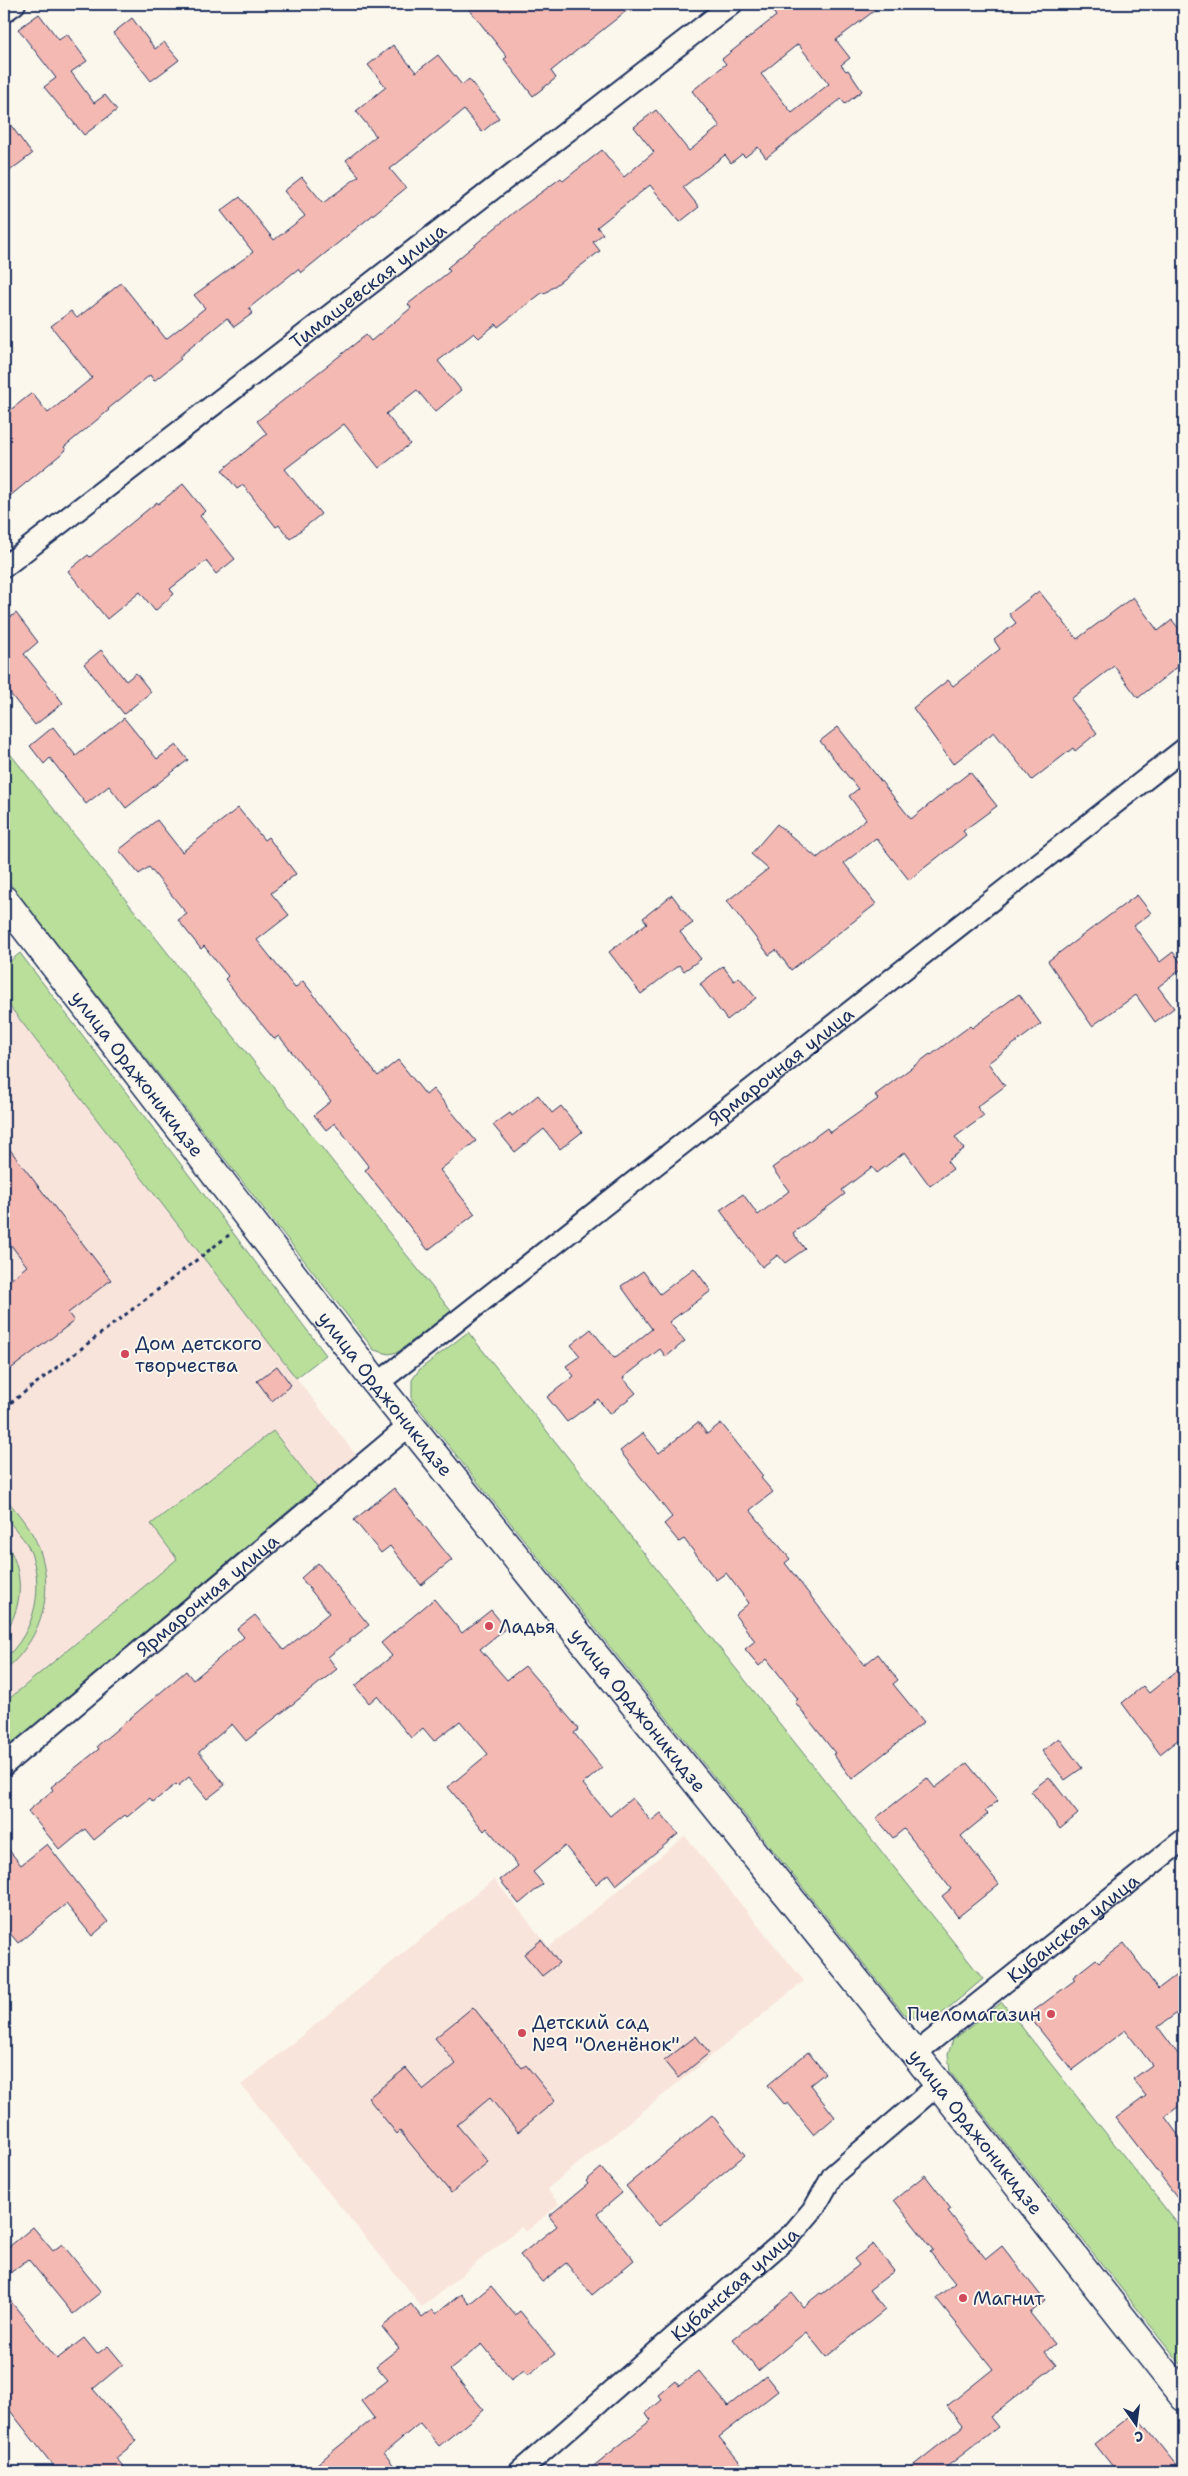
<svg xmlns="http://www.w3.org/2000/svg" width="1188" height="2476" font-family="'Shantell Sans',sans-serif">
<rect width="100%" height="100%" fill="#fbf7ec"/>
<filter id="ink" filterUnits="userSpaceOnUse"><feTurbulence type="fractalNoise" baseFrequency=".02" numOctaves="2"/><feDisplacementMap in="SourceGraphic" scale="10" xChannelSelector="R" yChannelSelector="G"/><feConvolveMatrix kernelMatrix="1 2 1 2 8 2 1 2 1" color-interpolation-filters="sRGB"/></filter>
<g filter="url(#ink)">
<g fill="#f9e4db">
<polygon points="4,999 356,1455 317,1487 273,1431 151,1524 177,1559 4,1703"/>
<polygon points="685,1836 804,1981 547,2189 559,2204 526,2232 521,2227 422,2307 241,2085 494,1879 549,1947"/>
</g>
<g fill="#b9df9a" stroke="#6a877c">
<polygon points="4,746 451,1311 398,1352 389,1354 374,1350 4,876"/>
<polygon points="20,953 326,1355 296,1378 4,999 4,966"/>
<path d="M468 1332 983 1979 939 2016C929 2022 917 2018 905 2015L412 1400V1380L419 1370Z"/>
<polygon points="273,1431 317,1487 4,1751 4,1703 177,1559 151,1524"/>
<path d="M4 1496C14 1509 26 1522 34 1537 58 1584 44 1638 4 1671V1659C36 1632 46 1584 28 1546 22 1535 7 1522 4 1512 2 1507 4 1501 4 1496Z"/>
<path d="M4 1540C24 1568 25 1605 4 1634Z"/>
<polygon points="1002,2002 1184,2232 1184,2368 950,2072 948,2054 953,2040"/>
</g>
<g fill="#f4b9b3" stroke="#1b2f5e" fill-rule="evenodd">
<polygon points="465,4 635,4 551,71 556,78 533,96 504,59 507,57"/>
<path d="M785 4H883L836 40 850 58 841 65 846 71 848 70 862 91 845 104 841 99 766 158 758 147 745 157 742 154 731 163 725 155 683 187 699 207 680 222 650 185 597 227 603 234 593 242 600 251 544 294 543 292 498 327 496 324 479 338 474 333 438 361 461 390 435 412 417 390 386 414 410 444 379 468 344 424 285 469 321 514 290 539 279 525 276 527 243 485 237 489 222 470 267 434 257 421 366 335 371 341 411 308 408 304 450 271 447 268 513 213 561 178 563 181 602 150 624 177 654 152 634 127 656 110 689 151 720 126 692 91 726 64 722 59 776 16 774 13ZM798 44 829 84 792 113 761 74Z"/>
<polygon points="39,14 59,40 67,34 87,61 71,72 94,103 105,95 117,110 84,135 44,87 56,78 18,29"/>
<polygon points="132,18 155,49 164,42 179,60 151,81 113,33"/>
<polygon points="393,45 416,72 438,55 462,85 469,79 499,118 482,132 464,110 390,169 406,188 301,273 298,269 249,308 253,313 234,327 227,318 179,357 181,359 154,381 150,375 108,409 109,410 64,447 66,450 4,501 4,415 32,393 48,413 92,378 51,326 71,311 77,318 121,283 166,339 205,308 194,295 253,252 221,211 240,197 274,240 305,216 284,191 302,177 323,203 359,176 346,160 376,136 356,111 386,87 368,65"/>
<polygon points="4,116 32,154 4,175"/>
<polygon points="183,484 205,511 200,516 235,559 216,574 206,561 170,589 174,594 155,611 140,592 107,619 68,571 88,555 90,557 157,502 158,504"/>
<polygon points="1039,591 1077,639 1133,597 1158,631 1172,620 1184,635 1184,662 1138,698 1114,666 1071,699 1097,733 1075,751 1073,748 1032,780 994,732 953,764 913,708 948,680 953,686 1000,649 994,640 1016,623 1009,614"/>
<polygon points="16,613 38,642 24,654 63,703 35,725 4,686 4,622"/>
<polygon points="101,650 126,681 136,673 151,692 124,714 84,664"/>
<polygon points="124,718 157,759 176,745 188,760 126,808 109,786 86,804 50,758 44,764 30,746 53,727 76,756"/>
<polygon points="838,727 911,819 970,772 997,806 963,831 966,835 909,880 876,838 844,863 876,904 791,970 776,950 769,955 727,901 768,869 751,854 777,824 817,858 866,819 849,796 858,789 820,741"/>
<polygon points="238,808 264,840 268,837 296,874 271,893 289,915 257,940 295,988 303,981 378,1076 398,1060 426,1095 433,1089 476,1141 440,1170 475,1214 428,1250 365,1170 369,1167 335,1123 326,1130 314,1115 331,1101 279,1036 274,1039 239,997 225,979 228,976 204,946 201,949 178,920 187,914 149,867 139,874 119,850 157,820 182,852"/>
<polygon points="672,895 693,923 680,932 701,959 684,971 679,965 641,994 609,952 647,923 643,918"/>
<polygon points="1137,895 1151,913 1134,926 1160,962 1173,952 1184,967 1158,987 1174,1008 1155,1022 1136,995 1092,1026 1048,961"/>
<polygon points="723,966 734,981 739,977 756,998 727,1020 700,984"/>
<polygon points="1019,994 1041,1024 988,1063 1005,1086 977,1107 984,1116 955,1137 964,1149 947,1161 953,1169 930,1186 905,1152 877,1173 872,1167 842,1190 845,1194 793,1233 805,1249 785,1263 778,1255 762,1267 720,1210 743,1194 758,1215 789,1191 772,1168 827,1128 830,1133 878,1099 875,1095 930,1054 931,1055 970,1026 972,1028"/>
<polygon points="538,1095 552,1113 561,1106 582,1132 560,1149 544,1129 515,1152 493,1125 510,1113 512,1116"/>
<polygon points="4,1142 111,1280 68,1313 74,1321 4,1374 4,1285 27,1266 4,1236"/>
<polygon points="694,1268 711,1291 669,1322 685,1341 666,1357 660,1349 623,1378 636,1393 610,1414 598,1399 567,1422 547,1397 574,1376 566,1366 580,1356 571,1345 591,1329 614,1358 617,1357 652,1329 621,1286 643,1271 660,1294"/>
<polygon points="277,1366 291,1385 272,1401 257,1381"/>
<polygon points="698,1422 707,1434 721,1423 763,1476 761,1478 773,1492 750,1510 790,1559 785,1563 864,1665 878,1654 898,1680 893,1684 924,1722 852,1779 833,1754 835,1753 795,1702 798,1699 767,1659 759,1666 745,1649 755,1641 735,1615 749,1603 726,1573 716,1580 684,1539 679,1542 664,1524 672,1517 620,1451 643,1433 659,1453"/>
<polygon points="394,1488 452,1560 421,1585 390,1546 381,1553 354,1520"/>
<polygon points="318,1563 369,1625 328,1657 337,1669 246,1741 232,1724 199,1752 225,1785 207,1799 189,1777 178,1786 176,1784 153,1802 150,1798 127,1817 125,1815 94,1840 85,1829 60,1850 28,1811 53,1790 51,1787 99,1749 97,1746 186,1671 193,1680 210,1666 244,1637 237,1629 255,1615 284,1650 329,1613 301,1578"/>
<polygon points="434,1599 462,1633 491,1610 506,1628 480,1649 507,1680 525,1666 579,1729 574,1733 602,1768 583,1784 610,1816 632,1798 651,1821 661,1813 678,1834 616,1885 608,1874 596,1884 565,1846 533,1872 543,1884 519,1904 500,1880 518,1866 487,1828 484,1831 448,1787 488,1754 460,1721 434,1741 423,1728 411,1738 377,1696 369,1703 355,1686 392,1656 381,1643"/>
<polygon points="1184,1665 1184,1735 1160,1754 1122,1703 1143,1686 1149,1693"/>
<polygon points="1059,1738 1082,1768 1065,1780 1042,1751"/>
<polygon points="967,1763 998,1801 985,1811 988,1814 961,1836 999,1884 958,1917 942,1896 951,1889 904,1829 893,1838 876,1818 927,1778 935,1788"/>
<polygon points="1049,1777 1078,1814 1060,1829 1031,1791"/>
<polygon points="4,1844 21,1865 47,1844 108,1922 92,1936 66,1904 18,1943 4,1926"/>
<polygon points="541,1940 559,1963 542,1976 524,1954"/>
<polygon points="1124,1943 1158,1989 1184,1969 1184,2008 1158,2027 1184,2062 1184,2102 1165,2117 1184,2143 1184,2206 1116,2118 1146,2096 1133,2079 1152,2065 1125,2030 1072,2070 1028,2015 1075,1980 1073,1977 1096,1959 1099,1962"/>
<polygon points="473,2007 522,2068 526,2065 555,2101 518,2132 490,2098 457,2125 488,2162 451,2193 400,2131 397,2134 368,2098 406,2068 424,2090 456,2064 435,2038"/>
<polygon points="696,2036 709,2053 678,2078 664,2061"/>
<polygon points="808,2052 825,2073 810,2085 835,2117 814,2135 788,2103 785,2105 768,2085"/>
<polygon points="712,2115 745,2155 659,2226 626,2186"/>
<polygon points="601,2168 622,2193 597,2214 634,2260 592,2295 566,2263 542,2282 520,2255 557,2226 549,2216 588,2184 586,2181"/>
<polygon points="925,2175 951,2209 948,2211 986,2259 1002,2246 1045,2301 1030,2313 1055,2344 1045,2352 1056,2365 990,2417 998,2427 940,2472 905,2472 963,2426 947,2406 993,2369 936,2298 955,2283 930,2252 933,2250 894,2200"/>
<polygon points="33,2227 53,2251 62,2244 101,2292 73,2314 28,2259 4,2278 4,2251"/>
<polygon points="873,2244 894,2271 869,2290 885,2310 826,2357 806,2332 758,2371 733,2339 792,2293 803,2307 820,2293 822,2294 859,2265 854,2259"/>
<polygon points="491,2286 515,2315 520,2311 555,2354 528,2375 524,2370 511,2380 482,2344 450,2370 484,2410 439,2446 420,2423 384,2453 399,2472 307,2472 374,2418 361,2401 388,2380 376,2366 399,2348 382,2327 411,2304 422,2318 432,2310 436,2314 461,2294 469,2304"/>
<polygon points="4,2293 57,2359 84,2338 97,2354 108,2346 123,2364 93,2389 137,2441 116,2458 128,2472 58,2472 4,2403"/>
<polygon points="699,2371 728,2406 766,2376 778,2391 719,2437 748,2472 586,2472 651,2420 646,2413 662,2400 658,2395 675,2381 679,2386"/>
<polygon points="1134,2413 1168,2455 1182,2472 1117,2472 1095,2444"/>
</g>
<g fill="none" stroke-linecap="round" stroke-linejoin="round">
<defs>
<g id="minor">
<polyline points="4,12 15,4"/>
<path id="s1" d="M4 567 732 4"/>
<path id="s2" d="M377 1384 1184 749"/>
<path id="s3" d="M4 1765 410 1425"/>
<path id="s4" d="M915 2054 1184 1839"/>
<path id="s5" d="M519 2472 793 2233 815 2207 833 2175 939 2084"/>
</g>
<g id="secondary">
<path id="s6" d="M4 900 377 1384 915 2054 1184 2397"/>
</g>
</defs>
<use href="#minor" stroke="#1b2f5e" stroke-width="24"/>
<use href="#secondary" stroke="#1b2f5e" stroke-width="31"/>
<polyline stroke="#1b2f5e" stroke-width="3" stroke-dasharray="4 4" stroke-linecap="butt" points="4,1408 229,1235"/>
<use href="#minor" stroke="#fbf7ec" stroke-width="20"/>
<use href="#secondary" stroke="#fbf7ec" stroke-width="28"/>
</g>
</g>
<g fill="#d1495b" stroke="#fbf7ec" stroke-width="2">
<circle cx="125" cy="1354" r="5"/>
<circle cx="489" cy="1626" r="5"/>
<circle cx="1051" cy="2014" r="5"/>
<circle cx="522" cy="2033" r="5"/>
<circle cx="963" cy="2298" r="5"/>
</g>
<g text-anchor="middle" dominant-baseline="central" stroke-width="4" stroke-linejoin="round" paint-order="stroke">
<g font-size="19" fill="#1b2f5e" stroke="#fbf7ec">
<text stroke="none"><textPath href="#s1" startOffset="460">Тимашевская улица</textPath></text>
<text stroke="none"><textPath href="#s2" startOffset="514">Ярмарочная улица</textPath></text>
<text stroke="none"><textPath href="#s6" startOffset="219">улица Орджоникидзе</textPath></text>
<text stroke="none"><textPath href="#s6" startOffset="624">улица Орджоникидзе</textPath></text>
<text stroke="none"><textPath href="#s3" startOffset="265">Ярмарочная улица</textPath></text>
<text stroke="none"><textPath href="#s6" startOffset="1029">улица Орджоникидзе</textPath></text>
<text stroke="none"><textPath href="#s4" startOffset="202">Кубанская улица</textPath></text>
<text stroke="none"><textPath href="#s6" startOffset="1569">улица Орджоникидзе</textPath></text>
<text stroke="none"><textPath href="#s5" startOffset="286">Кубанская улица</textPath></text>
</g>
<g font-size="19" fill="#1b2f5e" stroke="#fbf7ec" text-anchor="start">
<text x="135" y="1343">Дом детского<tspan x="135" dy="22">творчества</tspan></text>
<text x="499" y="1626">Ладья</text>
<text x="1041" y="2014" text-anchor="end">Пчеломагазин</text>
<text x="532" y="2022">Детский сад<tspan x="532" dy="22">№9 "Оленёнок"</tspan></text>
<text x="973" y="2298">Магнит</text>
</g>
</g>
<rect width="1188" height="2476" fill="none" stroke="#fbf7ec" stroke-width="20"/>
<rect x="10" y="10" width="1168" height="2456" fill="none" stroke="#1b2f5e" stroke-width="2" filter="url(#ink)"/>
<g transform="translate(1136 2424) rotate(166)" stroke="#fbf7ec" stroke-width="4" paint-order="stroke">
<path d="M0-4L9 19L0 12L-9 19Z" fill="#1b2f5e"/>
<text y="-8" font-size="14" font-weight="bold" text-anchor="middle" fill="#1b2f5e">С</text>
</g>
</svg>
